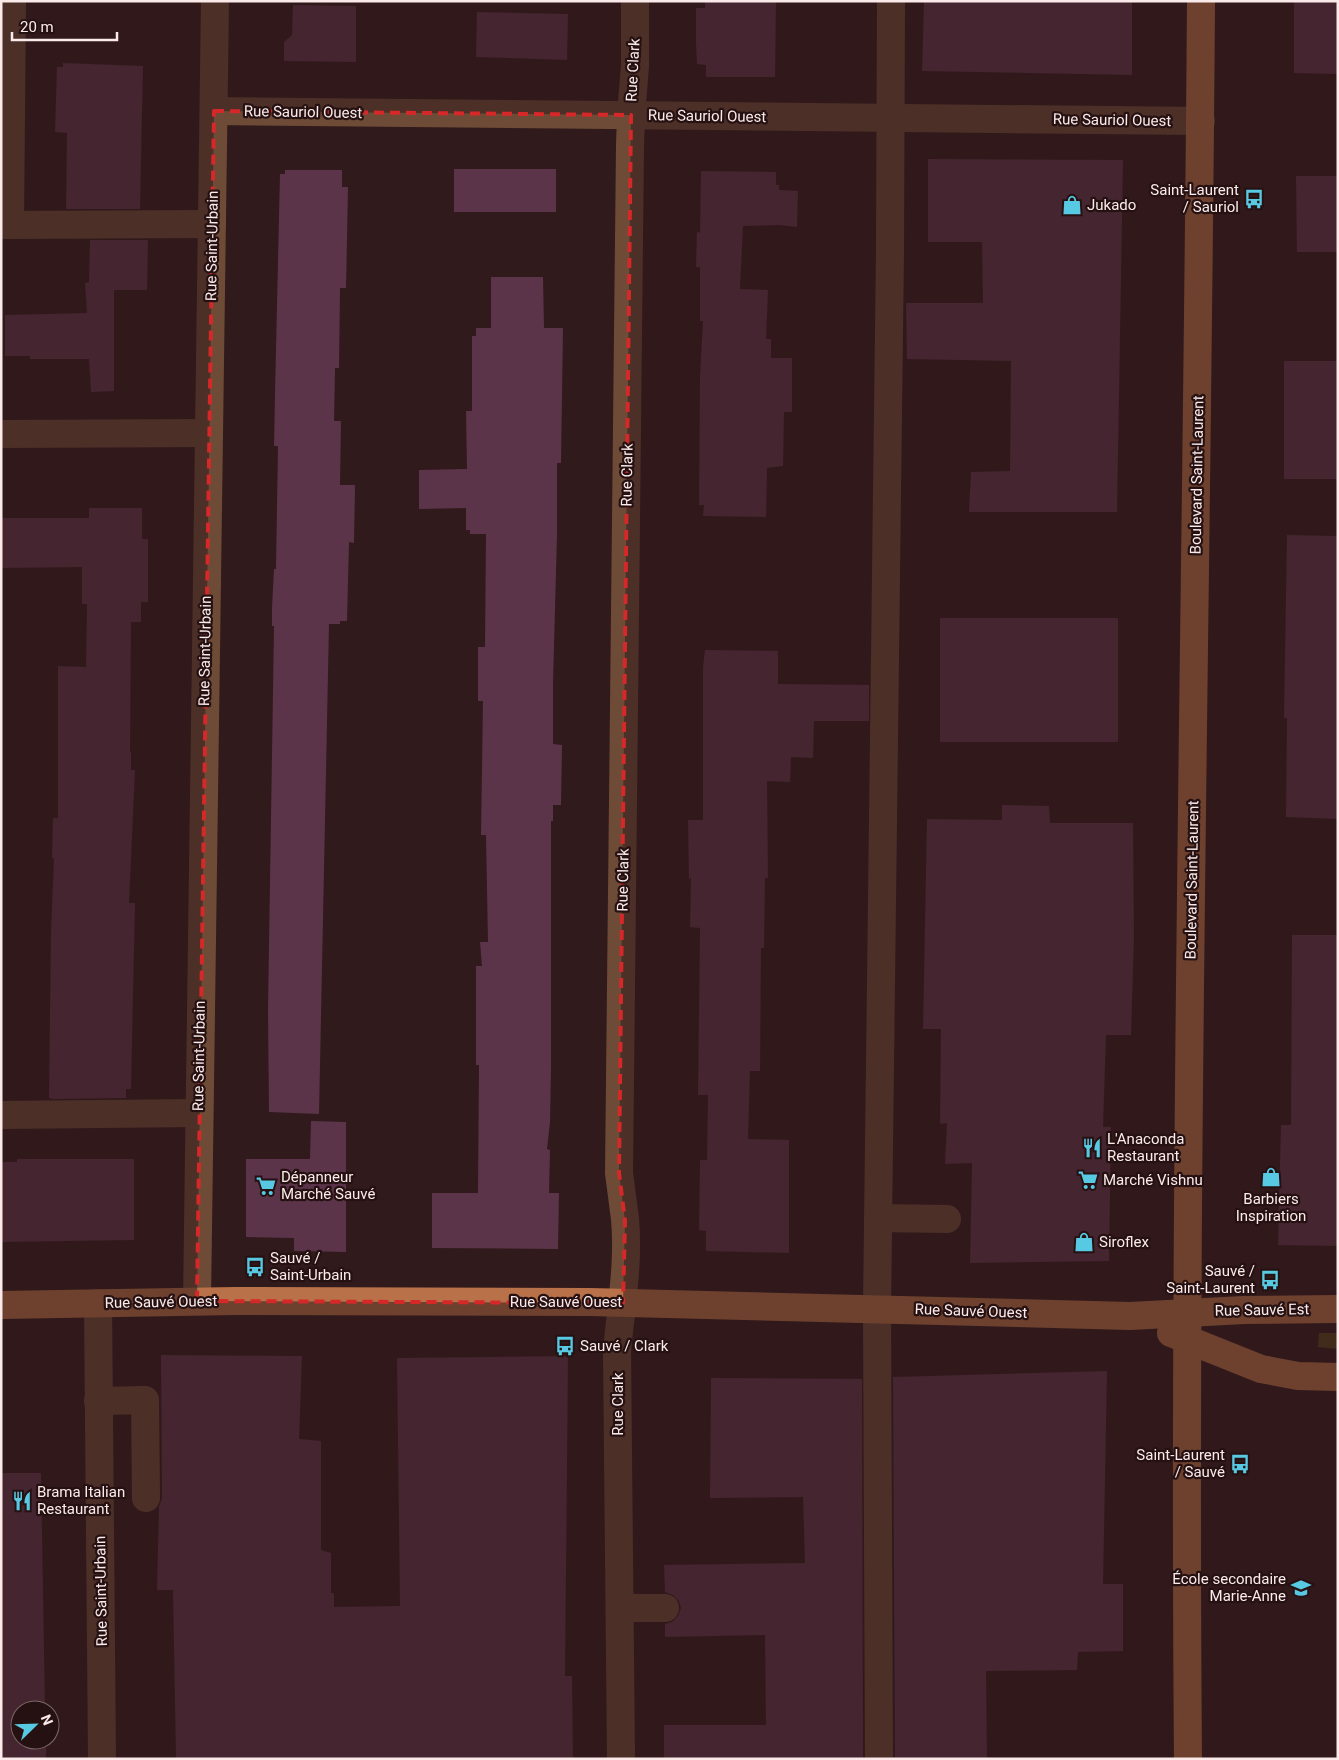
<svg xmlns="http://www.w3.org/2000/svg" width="1339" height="1760" font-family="Roboto,sans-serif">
<rect width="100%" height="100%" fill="#311a1b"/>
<polygon fill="#544119" points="1319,1333 1338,1333 1338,1349 1318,1347"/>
<g fill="#5b344a">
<polygon points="705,1 776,1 775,77 706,77 706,65 697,64 696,43 696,8 705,8"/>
<polygon points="924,1 1132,1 1132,75 922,71"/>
<polygon points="1294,1 1338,1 1338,74 1294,73"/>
<polygon points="293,5 356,6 356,62 284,61 284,42 292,35"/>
<polygon points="477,12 568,14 567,60 476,57"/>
<polygon points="63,63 143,66 140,209 66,209 67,133 55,132 57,67 63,67"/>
<polygon points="928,159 1123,160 1117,512 969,512 971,472 1010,471 1011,361 907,359 906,303 983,303 982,242 928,242"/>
<rect x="454" y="169" width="102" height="43"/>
<polygon points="285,170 342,170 342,187 348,187 346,288 340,288 339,368 335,368 334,421 341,421 340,485 355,485 354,543 349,542 347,621 340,621 340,624 329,624 319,1114 269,1112 268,1011 274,626 272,626 272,608 274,569 276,569 278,446 274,446 275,394 280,174 285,174"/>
<polygon points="701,171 776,172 776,185 779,185 779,190 798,191 797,227 779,225 743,226 740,289 768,290 766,339 771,339 771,358 792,358 792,412 784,412 783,466 767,468 766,517 703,516 704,505 699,505 700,376 703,321 700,321 700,267 696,267 697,232 700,233"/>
<polygon points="1296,176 1338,176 1338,252 1297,252"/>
<polygon points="90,240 148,240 147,290 114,290 114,391 91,392 89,359 30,359 30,356 5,356 5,315 87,313 85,283 89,282"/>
<polygon points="491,277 543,277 544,328 563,328 561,463 557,463 557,534 553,683 553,744 562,745 561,805 553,805 553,821 551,821 551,1069 550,1122 547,1149 550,1150 549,1193 559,1193 558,1249 432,1248 432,1193 478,1193 479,1065 476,1065 476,966 482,966 480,942 488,942 486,835 481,835 483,701 478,701 478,647 485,647 486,534 470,534 470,530 466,530 466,508 419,509 419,470 467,469 466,411 472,411 472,336 476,336 476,328 491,328"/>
<rect x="1284" y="361" width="54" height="118"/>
<polygon points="89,508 142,508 142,539 148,539 148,602 141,602 141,622 131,622 130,752 131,752 131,770 135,770 129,903 135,903 131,1089 126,1089 126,1098 53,1099 49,1098 51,932 54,858 52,858 53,818 58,818 58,666 86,667 87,604 82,604 82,567 1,568 1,518 89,518"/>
<polygon points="1287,535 1338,536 1338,819 1286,817 1287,718 1284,718"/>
<rect x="940" y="618" width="178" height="124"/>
<polygon points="705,650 778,651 778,684 869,685 869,721 814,721 813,758 791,757 790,782 767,781 768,878 765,878 764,948 761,948 760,1071 750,1071 748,1139 789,1140 789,1253 706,1251 706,1231 699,1230 700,1160 707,1160 708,1095 698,1095 700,928 690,927 691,878 689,879 688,820 703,820 703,667"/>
<polygon points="1002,805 1049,806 1050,823 1133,823 1134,938 1131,1035 1106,1035 1103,1127 1111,1127 1109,1261 970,1263 972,1163 945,1164 947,1123 940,1124 941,1029 923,1029 927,819 1002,820"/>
<polygon points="1292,935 1338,935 1338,1246 1278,1245 1281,1125 1291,1125"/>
<polygon points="311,1121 346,1122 346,1252 294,1251 294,1238 246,1237 246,1159 310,1159"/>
<polygon points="17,1159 134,1159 134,1240 1,1242 1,1162 17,1162"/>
<polygon points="161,1355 302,1356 299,1439 321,1441 321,1550 331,1553 331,1593 334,1593 334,1607 400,1606 397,1358 568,1356 565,1676 572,1676 573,1759 176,1759 173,1590 157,1590 159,1507 162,1498"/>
<polygon points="1107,1371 1103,1584 1123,1584 1123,1651 1078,1652 1077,1670 986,1671 987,1759 895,1759 893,1377"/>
<polygon points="711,1378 862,1379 863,1759 664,1759 664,1725 766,1725 765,1635 665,1637 665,1624 672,1622 678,1616 681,1608 679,1601 673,1595 665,1592 664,1565 805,1563 803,1497 710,1498"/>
<polygon points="1,1473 41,1473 45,1710 20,1710 20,1740 46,1740 46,1759 1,1759"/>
</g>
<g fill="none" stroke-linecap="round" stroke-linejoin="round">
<g stroke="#6d4b37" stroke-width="28">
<polyline points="214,111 1201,121"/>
<polyline points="1,225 212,224"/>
<polyline points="10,225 12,1"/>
<polyline points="1,434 209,433"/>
<polyline points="1,1115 198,1113"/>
<polyline points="878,1218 947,1219"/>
<polyline points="197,1301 215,1"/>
<polyline points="98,1303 102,1759"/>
<polyline points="98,1401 145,1400 146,1498"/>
<polyline points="620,1608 665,1608"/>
<path d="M621 1759 617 1351C621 1307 629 1263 625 1219 623 1204 621 1189 619 1173L630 146 631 115 635 66V1"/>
<polyline points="879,1759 877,1308 890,250 891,1"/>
</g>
<g stroke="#b87148" stroke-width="28">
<polyline points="1,1305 235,1301 590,1302 1130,1316 1244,1310 1338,1309"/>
<polyline points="1171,1333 1261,1369 1298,1376 1338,1377"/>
<path d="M1188 1759C1183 1173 1197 587 1201 1"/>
</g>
</g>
<path d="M0 0H1339V1760H0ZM214 111 631 115 619 1173 625 1221 623 1303 197 1301Z" fill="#311a1b" fill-opacity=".55" fill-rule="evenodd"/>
<path fill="none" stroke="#d62828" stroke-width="4" stroke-dasharray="10 6" stroke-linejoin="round" d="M214 111 631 115 619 1173 625 1221 623 1303 197 1301Z"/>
<defs>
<symbol id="bus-bare" viewBox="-9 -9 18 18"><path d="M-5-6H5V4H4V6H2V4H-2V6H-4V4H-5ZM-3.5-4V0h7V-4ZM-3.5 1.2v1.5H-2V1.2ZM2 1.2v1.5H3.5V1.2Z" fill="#58c9e3" stroke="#261112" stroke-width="2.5" paint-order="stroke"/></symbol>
<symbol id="shop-bare" viewBox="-9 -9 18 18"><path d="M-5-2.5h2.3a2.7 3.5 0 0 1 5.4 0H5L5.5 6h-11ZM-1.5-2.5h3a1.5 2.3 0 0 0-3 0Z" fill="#58c9e3" stroke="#261112" stroke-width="2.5" paint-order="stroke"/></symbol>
<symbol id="restaurant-bare" viewBox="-9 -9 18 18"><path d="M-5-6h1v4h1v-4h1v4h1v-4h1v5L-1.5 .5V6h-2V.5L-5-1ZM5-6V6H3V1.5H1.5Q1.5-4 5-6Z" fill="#58c9e3" stroke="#261112" stroke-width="2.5" paint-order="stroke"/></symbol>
<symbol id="supermarket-bare" viewBox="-9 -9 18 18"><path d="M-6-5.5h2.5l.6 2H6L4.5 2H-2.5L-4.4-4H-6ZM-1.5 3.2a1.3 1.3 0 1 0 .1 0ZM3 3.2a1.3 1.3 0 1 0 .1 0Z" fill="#58c9e3" stroke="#261112" stroke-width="2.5" paint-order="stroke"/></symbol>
<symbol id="school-bare" viewBox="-9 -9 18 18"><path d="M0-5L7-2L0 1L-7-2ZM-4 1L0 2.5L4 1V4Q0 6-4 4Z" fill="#58c9e3" stroke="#261112" stroke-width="2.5" paint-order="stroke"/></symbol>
</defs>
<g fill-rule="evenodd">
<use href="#bus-bare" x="1240" y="185" width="28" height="28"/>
<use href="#shop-bare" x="1058" y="191" width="28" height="28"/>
<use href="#restaurant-bare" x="1078" y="1134" width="28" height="28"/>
<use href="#shop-bare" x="1257" y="1163" width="28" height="28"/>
<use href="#supermarket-bare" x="1074" y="1166" width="28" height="28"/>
<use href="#supermarket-bare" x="252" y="1172" width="28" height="28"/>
<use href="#shop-bare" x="1070" y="1228" width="28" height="28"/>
<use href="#bus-bare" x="241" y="1253" width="28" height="28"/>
<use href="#bus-bare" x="1256" y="1266" width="28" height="28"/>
<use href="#bus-bare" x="551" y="1332" width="28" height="28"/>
<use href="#bus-bare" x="1226" y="1450" width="28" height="28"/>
<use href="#restaurant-bare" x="8" y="1487" width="28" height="28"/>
<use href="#school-bare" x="1287" y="1574" width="28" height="28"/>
</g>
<g text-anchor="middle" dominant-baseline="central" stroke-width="4.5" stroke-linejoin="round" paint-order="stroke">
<g font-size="15" fill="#faeae9" stroke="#261112">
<text transform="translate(633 70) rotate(-87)">Rue Clark</text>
<text transform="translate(303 112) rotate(1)">Rue Sauriol Ouest</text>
<text transform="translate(707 116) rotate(1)">Rue Sauriol Ouest</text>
<text transform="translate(1112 120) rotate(1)">Rue Sauriol Ouest</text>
<text transform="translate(212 246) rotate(-89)">Rue Saint-Urbain</text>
<text transform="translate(627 475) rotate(-89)">Rue Clark</text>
<text transform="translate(1197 475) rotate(-89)">Boulevard Saint-Laurent</text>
<text transform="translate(205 651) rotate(-89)">Rue Saint-Urbain</text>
<text transform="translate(623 880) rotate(-89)">Rue Clark</text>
<text transform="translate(1192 880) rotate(-89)">Boulevard Saint-Laurent</text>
<text transform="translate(199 1056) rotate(-89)">Rue Saint-Urbain</text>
<text transform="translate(161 1302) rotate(-1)">Rue Sauvé Ouest</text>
<text x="566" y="1302">Rue Sauvé Ouest</text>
<text transform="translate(1262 1310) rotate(-1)">Rue Sauvé Est</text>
<text transform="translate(971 1311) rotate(2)">Rue Sauvé Ouest</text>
<text transform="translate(618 1404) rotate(-90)">Rue Clark</text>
<text transform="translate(101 1591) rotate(-91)">Rue Saint-Urbain</text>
</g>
<g font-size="15" fill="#faeae9" stroke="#261112" text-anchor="start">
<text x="1239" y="190" text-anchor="end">Saint-Laurent<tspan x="1239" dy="17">/ Sauriol</tspan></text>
<text x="1087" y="205">Jukado</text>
<text x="1107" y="1139">L'Anaconda<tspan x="1107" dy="17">Restaurant</tspan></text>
<text x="281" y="1177">Dépanneur<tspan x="281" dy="17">Marché Sauvé</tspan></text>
<text x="1103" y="1180">Marché Vishnu</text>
<text x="1271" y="1199" text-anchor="middle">Barbiers<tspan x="1271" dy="17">Inspiration</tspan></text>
<text x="1099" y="1242">Siroflex</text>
<text x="270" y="1258">Sauvé /<tspan x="270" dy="17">Saint-Urbain</tspan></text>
<text x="1255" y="1271" text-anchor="end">Sauvé /<tspan x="1255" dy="17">Saint-Laurent</tspan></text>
<text x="580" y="1346">Sauvé / Clark</text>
<text x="1225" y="1455" text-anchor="end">Saint-Laurent<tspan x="1225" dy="17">/ Sauvé</tspan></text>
<text x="37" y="1492">Brama Italian<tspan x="37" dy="17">Restaurant</tspan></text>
<text x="1286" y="1579" text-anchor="end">École secondaire<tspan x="1286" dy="17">Marie-Anne</tspan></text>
</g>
</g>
<rect width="1339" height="1760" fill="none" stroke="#faeae9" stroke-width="5"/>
<g transform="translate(35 1725) rotate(67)"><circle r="24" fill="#261112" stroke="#7b6868"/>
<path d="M0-4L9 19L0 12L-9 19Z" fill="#58c9e3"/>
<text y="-8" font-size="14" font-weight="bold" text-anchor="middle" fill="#faeae9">N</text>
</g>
<path d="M12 32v8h105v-8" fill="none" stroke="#faeae9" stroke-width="2.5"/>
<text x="20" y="32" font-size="15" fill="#faeae9" stroke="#261112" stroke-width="4" paint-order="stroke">20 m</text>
</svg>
